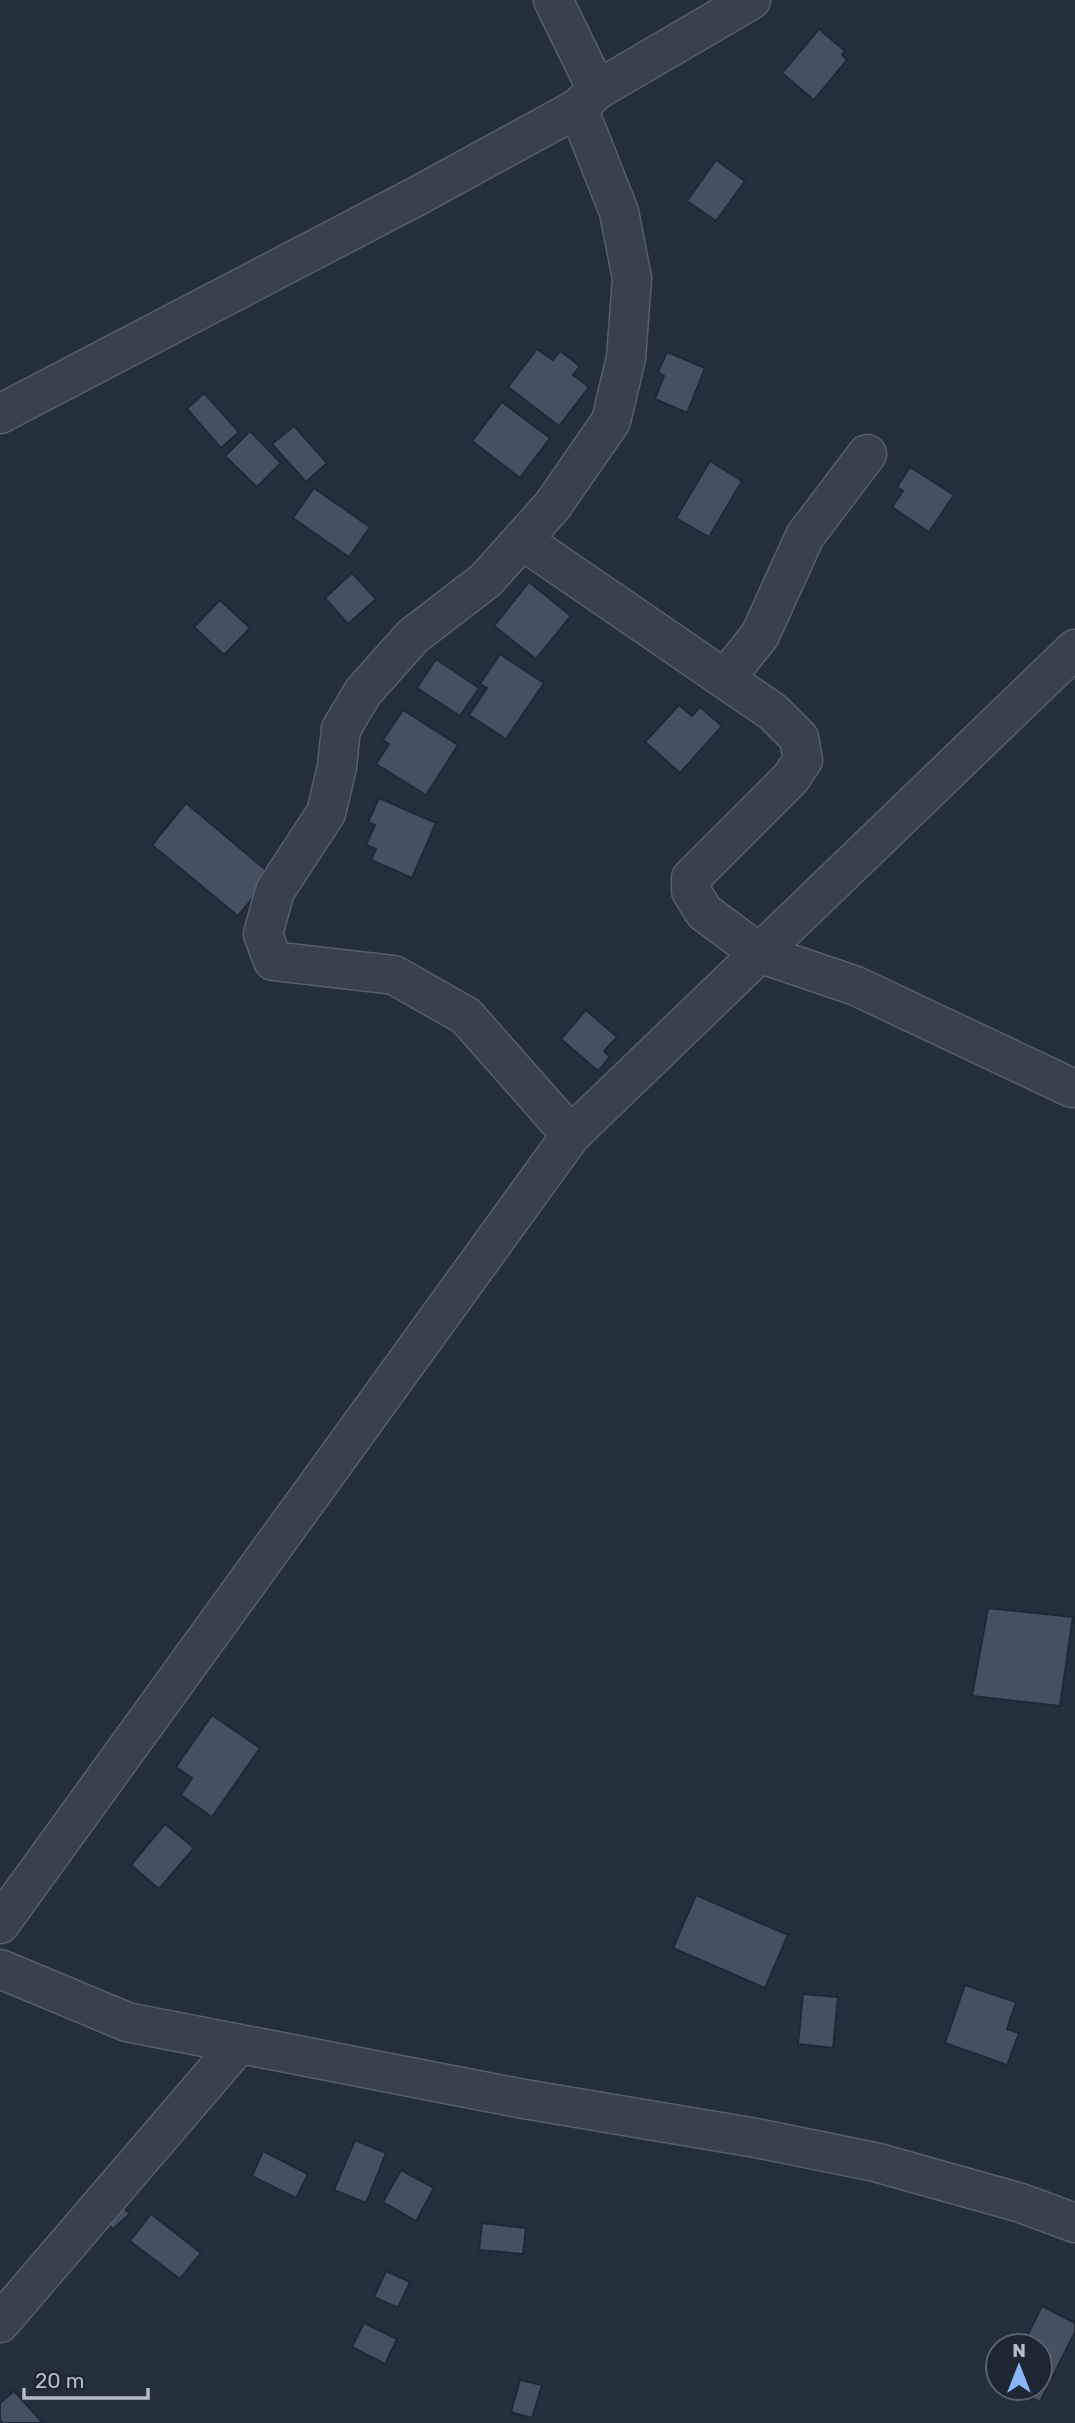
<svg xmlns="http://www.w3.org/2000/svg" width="1075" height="2423" font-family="Rubik,sans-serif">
<rect width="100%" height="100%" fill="#242f3e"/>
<g fill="#455162" stroke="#1f2835" stroke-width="2">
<polygon points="819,29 845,51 842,55 847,60 814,100 782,73"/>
<polygon points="716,160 745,181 716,221 687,201"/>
<polygon points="537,349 553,360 560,351 580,366 573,375 589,387 559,426 508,387"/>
<polygon points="667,352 705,368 687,413 655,399 664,376 658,372"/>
<polygon points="204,393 239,432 221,448 187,409"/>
<polygon points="502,402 550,438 520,478 472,441"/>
<polygon points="294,426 327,463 306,482 272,444"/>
<polygon points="250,431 281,463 257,487 225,456"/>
<polygon points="710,461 742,481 709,537 676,518"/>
<polygon points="910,467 954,495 929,532 892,507 903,491 897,487"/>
<polygon points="314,488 370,527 349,557 293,518"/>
<polygon points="352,573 376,599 348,624 325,598"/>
<polygon points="529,582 571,616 536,659 494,626"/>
<polygon points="220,600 250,628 224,655 194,627"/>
<polygon points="500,654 544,683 506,739 469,715 487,688 480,684"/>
<polygon points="436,659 479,688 460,716 417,688"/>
<polygon points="679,705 692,716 700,707 722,726 680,773 645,742"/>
<polygon points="403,710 458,745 426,795 376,764 389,744 383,740"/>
<polygon points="379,798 436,823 412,878 371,860 376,849 366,845 375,825 368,822"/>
<polygon points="186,803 272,875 238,916 152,845"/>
<polygon points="586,1010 617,1037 604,1051 610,1057 598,1071 561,1039"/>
<polygon points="988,1608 1073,1617 1060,1706 972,1696"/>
<polygon points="212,1715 260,1748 212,1817 181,1795 192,1778 176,1767"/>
<polygon points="165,1824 194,1848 159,1889 131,1865"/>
<polygon points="696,1895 788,1935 765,1988 673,1948"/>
<polygon points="965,1985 1016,2002 1007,2029 1019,2033 1007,2065 945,2043"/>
<polygon points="803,1994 838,1997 833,2048 798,2044"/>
<polygon points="355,2140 386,2153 366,2203 334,2190"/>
<polygon points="263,2151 308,2174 296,2198 252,2176"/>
<polygon points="401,2170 434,2188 416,2221 383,2202"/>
<polygon points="117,2201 130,2214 113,2229 101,2216"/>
<polygon points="151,2214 201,2253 180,2279 130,2241"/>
<polygon points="482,2223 526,2228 523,2254 479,2250"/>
<polygon points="386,2271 410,2282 398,2308 374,2297"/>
<polygon points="1042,2306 1075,2323 1075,2332 1040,2402 1011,2388 1040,2388 1040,2346 1022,2346"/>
<polygon points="364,2323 397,2339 385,2364 352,2347"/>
<polygon points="520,2380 542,2385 532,2418 511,2412"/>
<polygon points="14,2391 43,2423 3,2423 0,2420 0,2403"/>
</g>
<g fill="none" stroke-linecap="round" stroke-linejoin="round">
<defs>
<g id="minor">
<polyline points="553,0 597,90 578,108 619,212 632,278 626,358 611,421 553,505 486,580 413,636 363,692 341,729 337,767 326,813 275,891 263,934 273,961 394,975 466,1016 571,1135"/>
<polyline points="597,90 751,0"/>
<polyline points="0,414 419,195 578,108"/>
<polyline points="522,540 773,712 799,738 803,760 791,778 691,878 691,891 704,912 759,953 856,986 1072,1088"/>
<polyline points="725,679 760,635 805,536 867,454"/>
<polyline points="0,1924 571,1135 1075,649"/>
<polyline points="0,1969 127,2022 524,2099 756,2138 875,2162 1021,2203 1075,2223"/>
<polyline points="0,2323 239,2044"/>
</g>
</defs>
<use href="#minor" stroke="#565f6c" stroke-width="41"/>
<use href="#minor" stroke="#38414e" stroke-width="38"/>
</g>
<g transform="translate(1019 2367)"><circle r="33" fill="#1d2633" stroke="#59626f" stroke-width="2"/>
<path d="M0-5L12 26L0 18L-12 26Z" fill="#8ab4f8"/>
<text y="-10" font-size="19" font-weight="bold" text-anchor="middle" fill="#b4bcc9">N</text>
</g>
<path d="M24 2388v10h124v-10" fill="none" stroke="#b4bcc9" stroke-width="3.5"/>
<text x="35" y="2388" font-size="21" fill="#b4bcc9" stroke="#1d2633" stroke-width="5" paint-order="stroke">20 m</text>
</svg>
